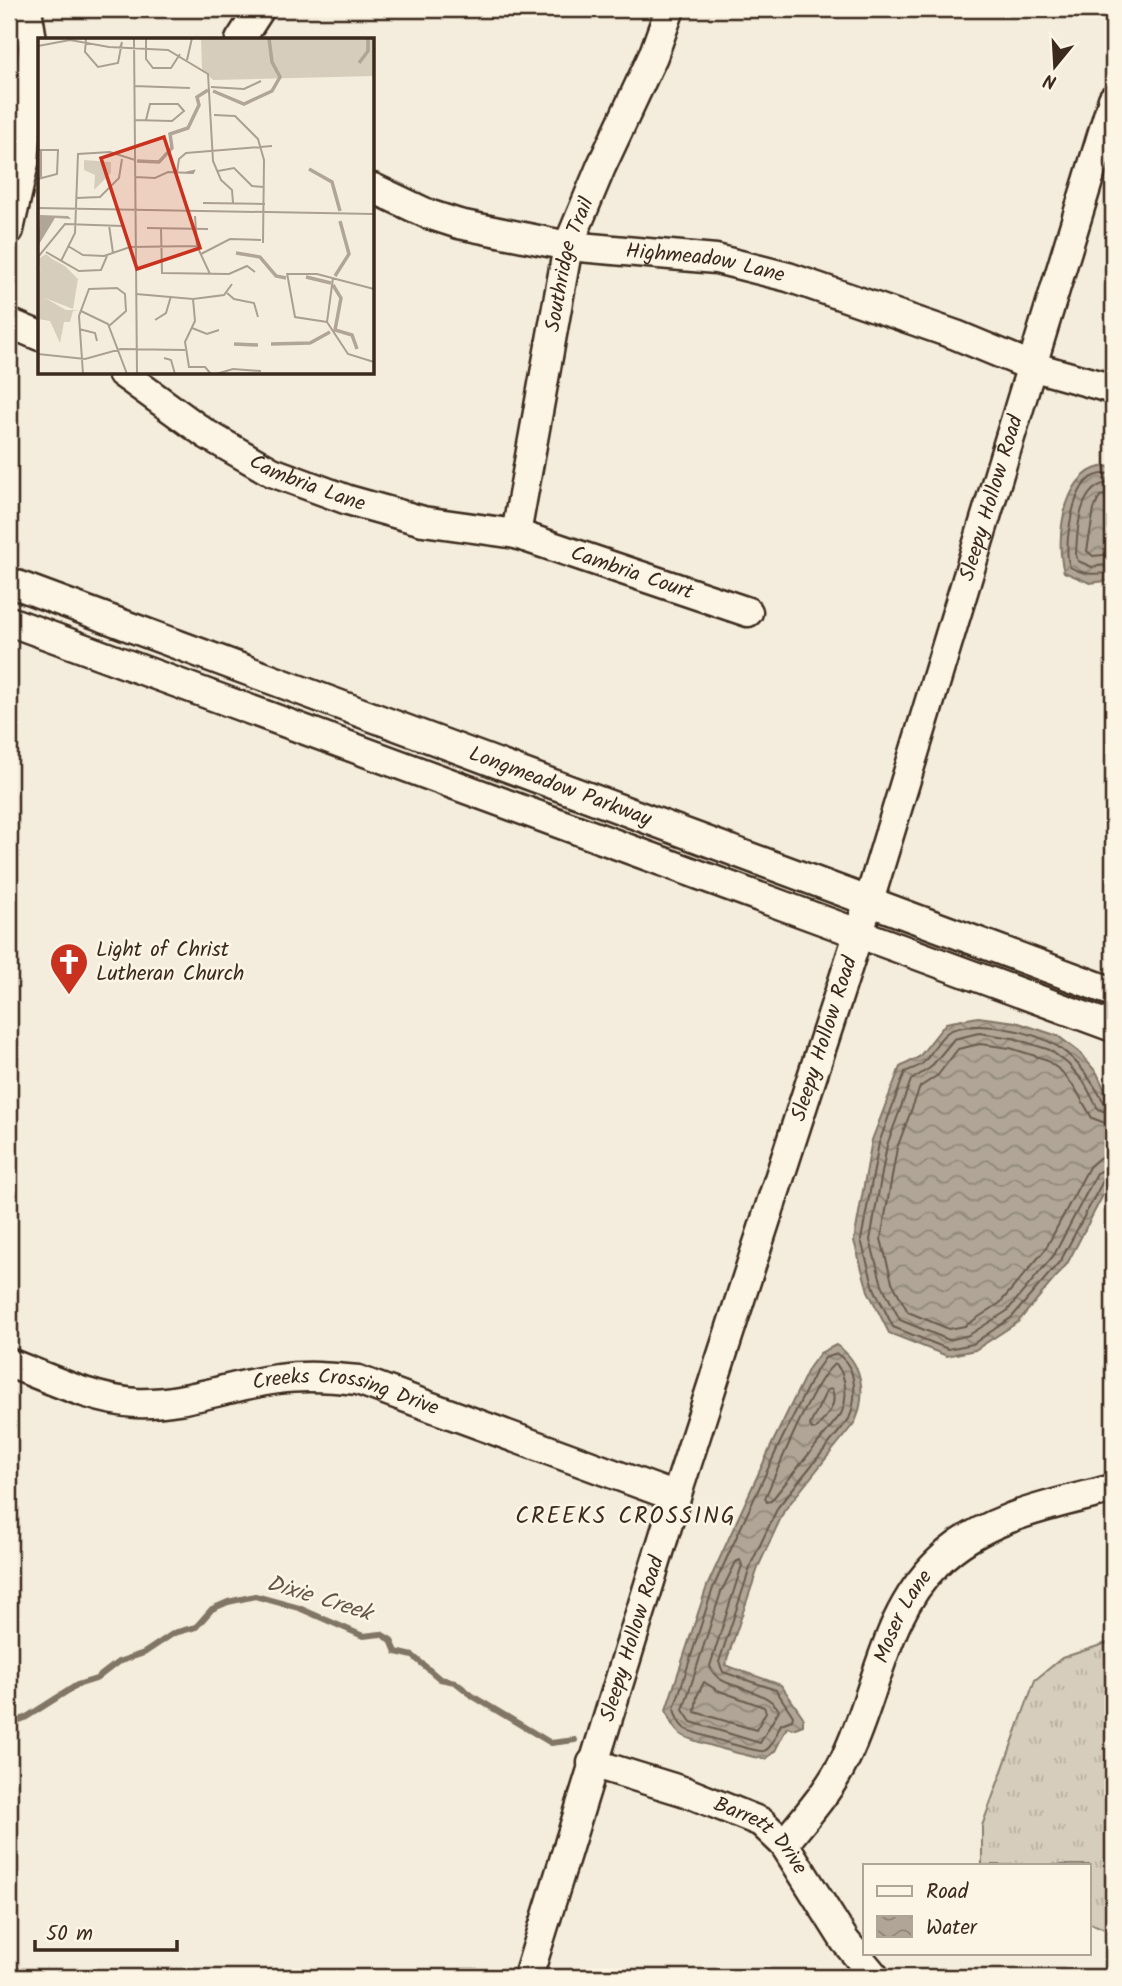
<svg xmlns="http://www.w3.org/2000/svg" width="1122" height="1986" font-family="Kalam,sans-serif">
<defs>
<pattern id="grass-tufts" width="24" height="20" patternUnits="userSpaceOnUse" patternTransform="scale(1.75)"><rect width="24" height="20" fill="#d6cdbd"/><path d="M3 7l-1-3M5 7V3M7 7l1-3M15 17l-1-3M17 17v-4M19 17l1-3" fill="none" stroke="#b9b0a2"/></pattern>
<pattern id="water-waves" width="16" height="10" patternUnits="userSpaceOnUse" patternTransform="scale(1.75)"><rect width="16" height="10" fill="#b0a596"/><path d="M0 5q4-4 8 0t8 0" fill="none" stroke="#90877a"/></pattern>
</defs>
<rect width="100%" height="100%" fill="#f4eddd"/>
<filter id="ink" filterUnits="userSpaceOnUse"><feTurbulence type="fractalNoise" baseFrequency=".0143" numOctaves="2"/><feDisplacementMap in="SourceGraphic" scale="14" xChannelSelector="R" yChannelSelector="G"/><feConvolveMatrix kernelMatrix="1 2 1 2 8 2 1 2 1" color-interpolation-filters="sRGB"/></filter>
<g filter="url(#ink)">
<polygon fill="url(#grass-tufts)" stroke="#887c6e" stroke-width="2" points="1113,1641 1113,1932 1089,1923 1089,1865 982,1865 982,1826 1035,1680 1062,1658"/>
<g fill="url(#water-waves)" stroke="#817466" stroke-width="2">
<path d="M1113 467V580L1090 583 1064 572C1054 538 1065 460 1113 467Z"/>
<polygon points="978,1017 1016,1022 1058,1036 1079,1052 1097,1073 1113,1108 1113,1176 1067,1264 1018,1322 975,1350 947,1356 889,1333 868,1291 854,1241 872,1140 900,1067 919,1057 946,1023"/>
<path d="M836 1345C863 1362 867 1394 855 1422L784 1511 759 1565 725 1665 781 1685 803 1717V1725L793 1729 787 1727 775 1751 766 1759C754 1758 689 1741 680 1734 672 1727 670 1720 666 1710L707 1586 772 1444 809 1368 820 1353Z"/>
</g>
<g fill="none" stroke-linecap="round" stroke-linejoin="round">
<g stroke="#6a5b4e" stroke-width="2">
<path d="M1113 474C1104 473 1094 474 1087 481 1072 495 1063 548 1070 567 1086 576 1096 574 1113 573"/>
<path d="M1113 483C1079 481 1077 529 1076 555L1078 561 1092 567 1113 564"/>
<polyline points="1113,493 1100,496 1094,509 1087,551 1093,556 1113,554"/>
<path d="M1113 1107 1105 1104C1076 1053 1055 1035 995 1027 982 1026 960 1024 948 1032 937 1039 933 1053 924 1062 920 1067 911 1069 905 1072L879 1143 861 1240 874 1288 893 1327 948 1349 973 1344 1012 1317 1061 1260 1104 1179 1113 1174"/>
<polyline points="1113,1115 1098,1109 1084,1082 1068,1064 1050,1050 1013,1038 979,1033 954,1039 930,1068 911,1080 887,1145 870,1240 882,1285 900,1320 949,1340 969,1335 1007,1311 1054,1255 1097,1173 1113,1166"/>
<polyline points="1113,1126 1092,1118 1075,1088 1061,1071 1045,1059 1010,1048 980,1044 958,1049 938,1075 920,1087 897,1148 881,1239 892,1282 908,1312 949,1329 965,1326 1000,1303 1045,1250 1089,1167 1099,1158 1113,1155"/>
<path d="M837 1354C858 1367 857 1399 849 1419L778 1507 752 1562 719 1662 723 1672 776 1690 793 1716 792 1720 781 1724C777 1731 773 1748 764 1751 758 1753 689 1732 684 1728 678 1723 676 1717 674 1709L713 1588 778 1447 815 1372 825 1358Z"/>
<path d="M836 1364C847 1377 848 1399 841 1414L771 1501 767 1502 765 1498C775 1476 819 1368 836 1364Z"/>
<path d="M832 1389C838 1406 827 1415 816 1429H812L810 1425 827 1390Z"/>
<path d="M740 1560 742 1565 710 1666C717 1691 762 1684 779 1710L760 1743 691 1722 683 1710 721 1592 736 1562Z"/>
<polygon points="704,1682 717,1690 764,1707 766,1712 756,1730 695,1712 697,1696"/>
</g>
<polyline stroke="#817466" stroke-width="6" points="9,1724 25,1718 77,1685 96,1679 118,1662 144,1653 174,1633 196,1627 212,1609 228,1602 255,1596 299,1608 363,1636 381,1634 391,1640 396,1652 413,1656 440,1679 455,1682 474,1697 551,1743 575,1740"/>
<defs>
<g id="minor">
<polyline points="240,40 260,9"/>
<path id="s1" d="M373 188 428 214 459 224 568 246 716 259 788 277 956 335 1031 366 1113 389"/>
<polyline points="9,230 24,163 33,46 27,9"/>
<polyline points="9,323 40,336"/>
<path id="s2" d="M122 373 206 434 272 472 348 500 423 521 516 534 748 612"/>
<path id="s3" d="M516 534 568 246 601 167 653 56 670 9"/>
<path id="s4" d="M9 582 1113 992"/>
<polyline points="9,621 1113,1027"/>
<path id="s5" d="M9 1363C49 1378 92 1400 136 1403 185 1405 230 1385 278 1379 305 1375 331 1377 358 1380L676 1497"/>
<path id="s6" d="M592 1763 686 1792 761 1822 784 1844 845 1941 875 1977"/>
<path id="s7" d="M784 1844C806 1816 831 1789 846 1757 878 1691 883 1616 938 1562 982 1517 1055 1504 1113 1489"/>
<path id="s8" d="M528 1977 676 1497 869 901 1113 99"/>
</g>
</defs>
<use href="#minor" stroke="#3b2a1e" stroke-width="33"/>
<use href="#minor" stroke="#fcf5e5" stroke-width="28"/>
</g>
</g>
<defs>
<symbol id="church-pin" viewBox="-11 -11 22 30"><path d="M0 17L-7.5 6A9.5 9.5 0 1 1 7.5 6Z" fill="#c8321e" stroke="#fcf5e5"/><path d="M-1.2-6h2.4v3.5h3.3v2.4h-3.3V6h-2.4V-.1h-3.3v-2.4h3.3Z" fill="#fff"/></symbol>
</defs>
<g fill-rule="evenodd">
<use href="#church-pin" x="47" y="940" width="44" height="60"/>
</g>
<g text-anchor="middle" dominant-baseline="central" stroke-width="5" stroke-linejoin="round" paint-order="stroke">
<g font-size="21" fill="#3b2a1e" stroke="#fcf5e5">
<text stroke="none"><textPath href="#s3" startOffset="275">Southridge Trail</textPath></text>
<text stroke="none"><textPath href="#s1" startOffset="343">Highmeadow Lane</textPath></text>
<text stroke="none"><textPath href="#s2" startOffset="217">Cambria Lane</textPath></text>
<text stroke="none"><textPath href="#s8" startOffset="1550">Sleepy Hollow Road</textPath></text>
<text stroke="none"><textPath href="#s2" startOffset="555">Cambria Court</textPath></text>
<text stroke="none"><textPath href="#s4" startOffset="588">Longmeadow Parkway</textPath></text>
<text stroke="none"><textPath href="#s8" startOffset="984">Sleepy Hollow Road</textPath></text>
<text stroke="none"><textPath href="#s5" startOffset="348">Creeks Crossing Drive</textPath></text>
<text stroke="none"><textPath href="#s7" startOffset="259">Moser Lane</textPath></text>
<text stroke="none"><textPath href="#s8" startOffset="354">Sleepy Hollow Road</textPath></text>
<text stroke="none"><textPath href="#s6" startOffset="187">Barrett Drive</textPath></text>
</g>
<g font-size="21" fill="#3b2a1e" stroke="#fcf5e5" text-anchor="start">
<text x="96" y="950">Light of Christ<tspan x="96" dy="24">Lutheran Church</tspan></text>
</g>
<g font-size="23" letter-spacing="2" fill="#3b2a1e" stroke="#fcf5e5">
<text x="626" y="1517">CREEKS CROSSING</text>
</g>
<g font-size="23" font-style="italic" fill="#645548" stroke="#fcf5e5">
<text transform="translate(319 1599) rotate(17)">Dixie Creek</text>
</g>
</g>
<g transform="translate(38 38)">
<rect width="336" height="336" fill="#f4eddd"/>
<path d="M46 122 73 124V135L56 152 57 137 46 132Z" fill="#d6cdbd"/>
<path d="M27 228 40 241 35 271 7 260 0 266V233Z" fill="#d6cdbd"/>
<path d="M163 0H336V38L175 42 164 31ZM8 216 14 221 27 228 16 237 3 235 0 221ZM7 260 28 272H42L35 273 32 284H26L22 305 12 283 0 281V266Z" fill="#d6cdbd"/>
<path d="M2 177 30 178 33 181 17 180 0 208Z" fill="#b0a596"/>
<path fill="none" stroke="#b0a596" stroke-width="3.5" d="M321 25 330 13V0M175 53 206 66 234 53 242 39 234 24 231 0M99 123 121 124 134 110 132 96 150 90 161 67 159 59 170 52M271 131 294 144 302 173M198 215 222 219 238 238 248 240M297 238 311 216 302 183M268 239 293 245M295 247 303 260 297 292 314 297 319 311M196 306 220 307M233 306 272 305 292 294"/>
<path fill="none" stroke="#aa9f91" stroke-width="2" d="M48 0 47 14 60 29 80 25 84 4 82 10M96 0 99 336M108 0V21L115 30H133L142 16M0 8 32 2 71 9 130 12 170 36 175 123 183 142 194 152 195 165M149 22 154 0M96 48 152 50M173 49 206 51 223 43M176 77 197 78 220 101 226 122 225 205M96 82 134 83 146 73 140 66H112L108 82M0 112H20L19 136 0 141M180 133 196 130 214 148 226 149M139 134 141 121 148 115 234 108M3 139V112M97 139 117 140 130 134 153 135H155L156 133 146 135M38 160 62 159 81 140 84 121M165 165 227 166M0 170 336 176M157 178 159 208 172 236M71 187 75 215M109 190 170 191M123 190 124 235 191 236 209 228 217 234M30 208 45 217 66 218 92 209 159 208M8 214 41 233 63 232 69 218M163 216 192 201 223 202M0 219 27 186 85 188M23 223 37 195 40 116 72 114 97 122M249 235 257 279 289 284M250 236H279L336 251M295 240 289 284 310 316 336 324M189 255 196 261 216 265 220 279M98 256 155 261 186 257 194 246M155 261 157 283 147 304 151 329H167L173 336M43 273 70 286 89 336M117 282 128 275 133 258M154 290 169 296 181 292M41 291 57 295 59 303M0 316 47 321 83 311 147 312M126 320 133 322 137 336M45 336 41 278 51 251 79 250 87 256 88 273 71 288M178 336 195 331 223 333"/>
<path fill="#c8321e" fill-opacity="0.15" stroke="#c8321e" stroke-width="3.5" d="M126 99 162 210 99 231 63 120Z"/>
<rect width="336" height="336" fill="none" stroke="#3b2a1e" stroke-width="3.5"/>
</g>
<rect width="1122" height="1986" fill="none" stroke="#fcf5e5" stroke-width="35"/>
<rect x="18" y="18" width="1087" height="1951" fill="none" stroke="#3b2a1e" stroke-width="2.5" filter="url(#ink)"/>
<rect x="863" y="1864" width="228" height="91" fill="#fcf5e5" stroke="#afa495" stroke-width="2"/>
<rect x="877" y="1886" width="35" height="10" fill="#fcf5e5" stroke="#afa495" stroke-width="2"/>
<text x="926" y="1898" font-size="21" fill="#3b2a1e">Road</text>
<rect x="877" y="1916" width="35" height="21" fill="url(#water-waves)" stroke="#afa495" stroke-width="2"/>
<text x="926" y="1934" font-size="21" fill="#3b2a1e">Water</text>
<g transform="translate(1055 66) rotate(198)" stroke="#fcf5e5" stroke-width="5" paint-order="stroke">
<path d="M0-5L12 26L0 18L-12 26Z" fill="#3b2a1e"/>
<text y="-10" font-size="19" font-weight="bold" text-anchor="middle" fill="#3b2a1e">N</text>
</g>
<path d="M35 1940v10h142v-10" fill="none" stroke="#3b2a1e" stroke-width="3.5"/>
<text x="46" y="1940" font-size="21" fill="#3b2a1e" stroke="#fcf5e5" stroke-width="5" paint-order="stroke">50 m</text>
</svg>
